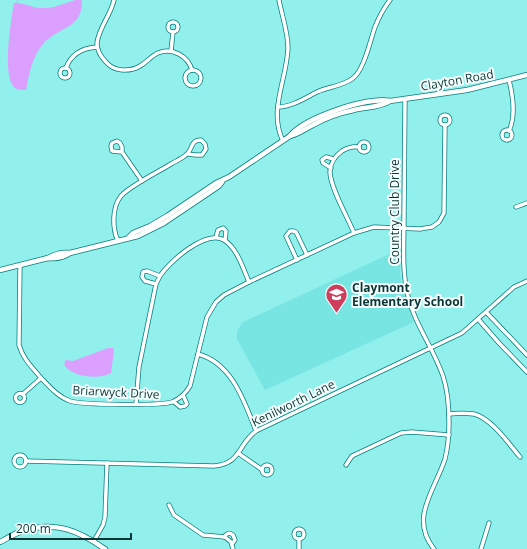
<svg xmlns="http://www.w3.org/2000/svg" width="527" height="549" font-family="'Open Sans',sans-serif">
<rect width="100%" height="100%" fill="#91efec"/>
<polygon fill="#79e5e2" points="400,249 400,273 402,287 414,322 265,390 237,339 237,331 243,322"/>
<g fill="#dba0fd">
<path d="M75 0H82C83 29 59 26 43 44 32 57 29 74 26 90 22 90 17 90 14 87 2 75 11 20 14 3 23 2 32 8 42 8 53 9 65 3 75 0Z"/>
<path d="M108 348H113L114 350 111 373C100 380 70 377 64 364L66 360 73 361Z"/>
</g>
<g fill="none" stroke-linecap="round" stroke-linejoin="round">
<polyline stroke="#dba0fd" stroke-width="1" points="17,3 18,0"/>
<defs>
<g id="street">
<path d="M114 0C111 15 99 27 97 43 97 50 101 57 106 62 114 72 130 72 140 66 147 62 151 56 158 53 172 47 188 56 192 70"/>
<path d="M279 0C282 16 288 32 288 48 287 79 268 111 283 141"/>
<circle cx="173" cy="27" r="5"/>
<polyline points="171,51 173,32"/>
<circle cx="65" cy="73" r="5"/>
<path d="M66 68C71 54 83 48 97 47"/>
<circle cx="193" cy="78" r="8"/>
<path d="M509 80C513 96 516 116 509 131"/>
<path d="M405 99C405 138 404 178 404 217 404 242 402 268 407 292 413 322 433 347 443 376 448 391 449 407 449 423 449 435 448 447 445 459 435 490 409 518 434 549"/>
<path d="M278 107C292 107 305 98 317 92 328 87 342 86 352 79 364 71 370 41 375 27 379 17 384 8 390 0"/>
<circle cx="445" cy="120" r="5"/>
<circle cx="507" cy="135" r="5"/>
<circle cx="364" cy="147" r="5"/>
<polyline points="122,152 112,151 111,146 112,143 117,141 120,143 122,147 122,152 142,181"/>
<polyline points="331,168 323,163 322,160 326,157 334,159"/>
<polyline points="516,207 527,203"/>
<path d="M354 233C348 218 330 187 330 172 330 164 335 156 342 151 347 148 353 146 359 147"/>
<polyline points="216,237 218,230 223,228 226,231 225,240"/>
<path d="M118 241C112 228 112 207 121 196 130 186 158 172 171 164 176 161 183 158 187 154 193 149 190 140 201 140L205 144 206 149 202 155H196L188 154"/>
<polyline points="297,260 286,236 290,231 293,231 296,232 307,255"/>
<path d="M20 265 19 345C23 359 32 367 41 378L23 394"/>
<path d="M160 276 156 284 145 281 142 277 143 272 147 271 160 276C169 262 206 229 224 240 237 248 243 268 249 282"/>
<polyline points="486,312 527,355"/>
<polyline points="478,319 499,343 527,372"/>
<path d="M198 354C232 363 244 401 256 431"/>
<path d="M41 378C49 386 58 397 70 401 82 405 160 406 172 402 179 399 186 393 190 386L207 317 216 302 224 295 249 282 354 233 374 227 420 229 432 227 439 222 444 213 445 126"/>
<circle cx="20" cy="398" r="4.5"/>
<polyline points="174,402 180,407 185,406 187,404 183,395"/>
<polyline points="136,404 139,367 156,284"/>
<path d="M449 414C458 413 466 413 474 414 491 418 509 444 520 457"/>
<polyline points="238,453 261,469"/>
<circle cx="20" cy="461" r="6"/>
<path d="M26 461 214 466C241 464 238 444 256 431L462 333 514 287 527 281"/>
<polyline points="346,465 352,456 401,433 412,432 449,435"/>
<circle cx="267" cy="470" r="5"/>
<polyline points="169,505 174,515 203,535 225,537 231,542 233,549"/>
<circle cx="299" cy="534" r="5"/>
<path d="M224 537C227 533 229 532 233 535L235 540 232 544"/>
<polyline points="94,541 103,525 105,517 107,463"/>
<polyline points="299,549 299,539"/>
<polyline points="481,549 489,523"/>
</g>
<g id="secondary">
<path d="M290 136C299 134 305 129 313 125 325 118 339 113 354 110 365 107 379 108 390 101"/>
<path d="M129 237 133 233 150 226 167 216 216 183 229 177 290 136C304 118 368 96 390 101L467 90 527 75"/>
<path d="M48 258C55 254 61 252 70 253L138 236 164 223 219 186 222 182"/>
<path d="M0 270 48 258C57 259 63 258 70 253"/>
<path d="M0 542C8 538 15 533 23 531 55 520 79 531 105 549"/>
</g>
</defs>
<use href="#street" stroke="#067d7b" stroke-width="5"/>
<use href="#secondary" stroke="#067d7b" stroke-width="6"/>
<use href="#street" stroke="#fff" stroke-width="3.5"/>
<use href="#secondary" stroke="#fff" stroke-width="4.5"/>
</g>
<defs>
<symbol id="school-pin" viewBox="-11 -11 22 30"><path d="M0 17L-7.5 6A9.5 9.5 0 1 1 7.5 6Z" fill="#ce3e5c" stroke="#f6ffff"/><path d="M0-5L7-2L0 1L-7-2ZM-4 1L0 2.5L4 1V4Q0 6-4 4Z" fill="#fff"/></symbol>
</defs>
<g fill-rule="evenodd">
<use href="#school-pin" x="324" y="282" width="25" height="34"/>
</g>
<g text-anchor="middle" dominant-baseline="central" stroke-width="4" stroke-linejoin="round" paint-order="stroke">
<g font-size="12" fill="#0c3635" stroke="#f6ffff">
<text transform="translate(457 80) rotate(-10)">Clayton Road</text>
<text transform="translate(394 212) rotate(-90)">Country Club Drive</text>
<text transform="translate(116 392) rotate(3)">Briarwyck Drive</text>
<text transform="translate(293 403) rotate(-26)">Kenilworth Lane</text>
</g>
<g font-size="12" font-weight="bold" fill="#0c3635" stroke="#f6ffff" text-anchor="start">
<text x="352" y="287">Claymont<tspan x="352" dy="14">Elementary School</tspan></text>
</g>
</g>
<path d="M10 533v6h121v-6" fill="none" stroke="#0c3635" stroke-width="2"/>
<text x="16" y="533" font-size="12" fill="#0c3635" stroke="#f6ffff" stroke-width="3" paint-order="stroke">200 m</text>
</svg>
